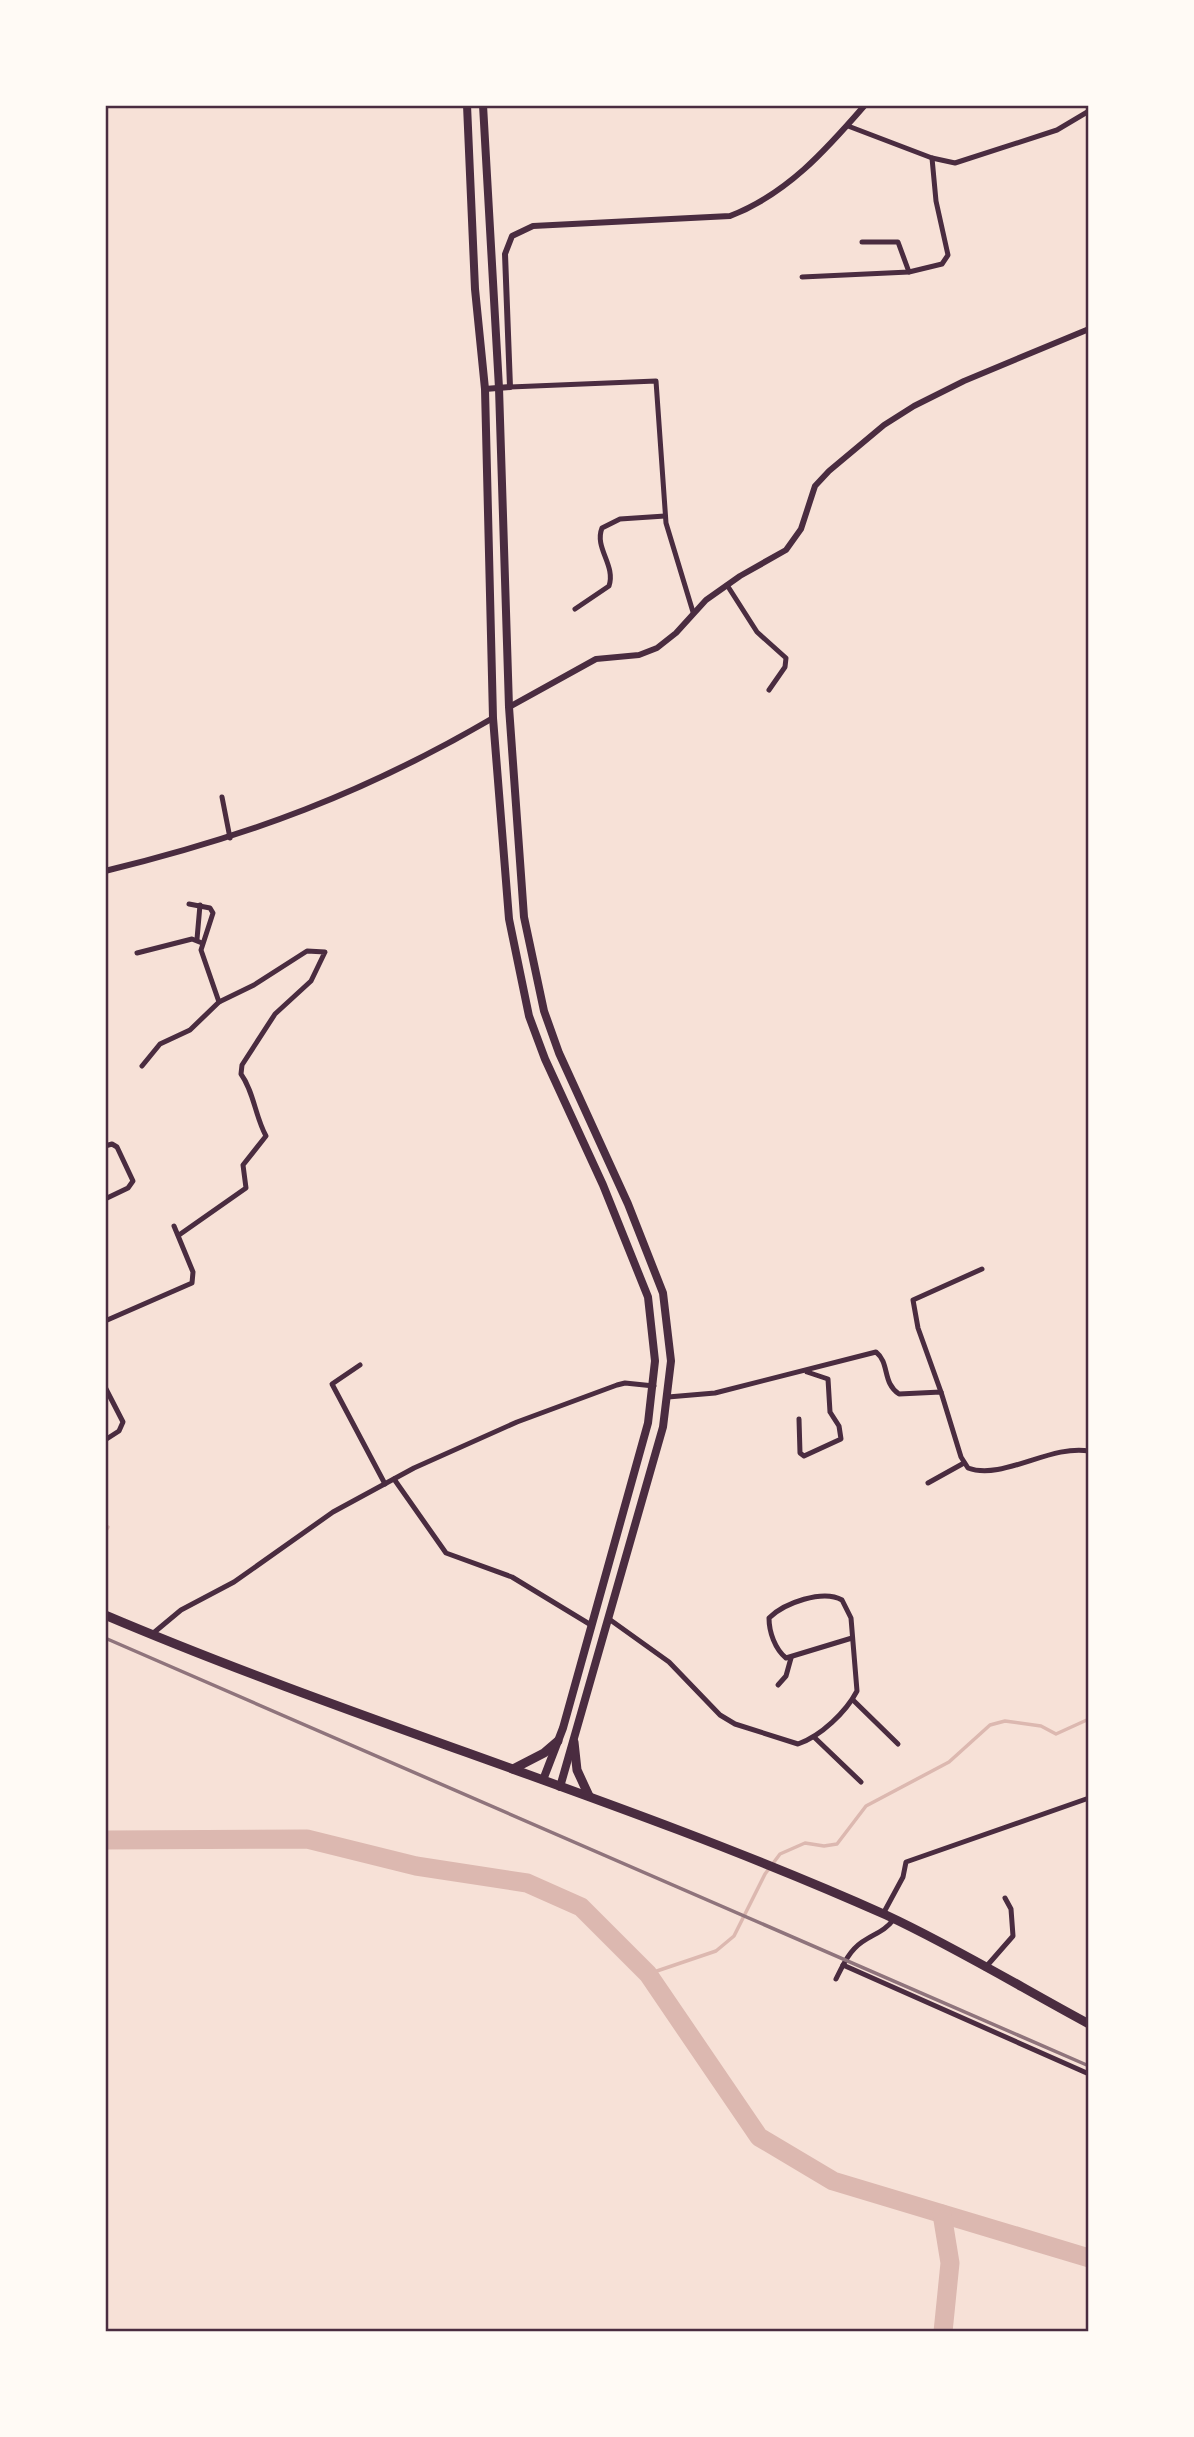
<svg xmlns="http://www.w3.org/2000/svg" width="1194" height="2437" font-family="'Noto Sans',sans-serif">
<rect width="100%" height="100%" fill="#f7e1d7"/>
<g fill="none" stroke-linecap="round" stroke-linejoin="round">
<g stroke="#dcb8b0" stroke-width="3.5">
<polyline points="105,1532 108,1527"/>
<polyline points="648,1974 716,1951 734,1936 765,1874 780,1854 805,1843 824,1846 837,1844 866,1806 949,1762 990,1725 1005,1721 1041,1726 1056,1734 1089,1719"/>
</g>
<g stroke="#dcb8b0" stroke-width="19">
<polyline points="105,1840 307,1839 416,1866 527,1883 581,1907 648,1974 759,2137 833,2181 1089,2258"/>
<polyline points="942,2214 950,2263 943,2332"/>
</g>
<g stroke="#4a2c40" stroke-width="5">
<polyline points="848,126 932,158 955,163 1057,130 1089,111"/>
<polyline points="862,242 898,242 909,272"/>
<polyline points="802,277 909,272 942,264 948,255 936,201 932,158"/>
<polyline points="510,387 656,381 666,523 693,612"/>
<polyline points="727,585 757,632 786,658 785,667 769,690"/>
<path d="M575 609 609 586C616 565 594 548 602 528L620 519 665 516"/>
<polyline points="222,797 230,838"/>
<polyline points="189,904 210,908 213,913 201,950 219,1002"/>
<polyline points="197,939 200,905"/>
<polyline points="137,953 192,939 202,943"/>
<path d="M142 1066 160 1044 190 1030 219 1002 254 985 307 951 325 952 311 981 275 1014 242 1065 241 1074C254 1092 255 1116 266 1136L243 1165 246 1188 179 1235"/>
<polyline points="105,1146 112,1144 117,1147 133,1181 128,1188 105,1199"/>
<polyline points="105,1321 192,1283 193,1272 174,1226"/>
<polyline points="360,1365 332,1384 385,1484"/>
<polyline points="105,1387 123,1422 119,1431 105,1440"/>
<polyline points="941,1392 918,1328 913,1300 982,1269"/>
<path d="M668 1397 715 1393 876 1352C890 1363 882 1383 899 1394L941 1392 961 1457 968 1468C1002 1481 1051 1444 1089 1451"/>
<polyline points="799,1419 800,1453 804,1456 841,1439 839,1426 830,1412 828,1379 807,1372"/>
<polyline points="394,1479 446,1553 512,1577 591,1625"/>
<polyline points="928,1483 964,1463"/>
<path d="M609 1619 669 1662 720 1715 735 1724 798 1744C821 1736 846 1712 857 1691L851 1618 842 1600C823 1589 784 1603 769 1618 769 1632 775 1649 786 1658L852 1638"/>
<polyline points="151,1635 181,1610 234,1582 333,1512 414,1468 517,1422 617,1385 625,1383 654,1386"/>
<polyline points="778,1685 786,1676 791,1658"/>
<polyline points="853,1700 898,1744"/>
<polyline points="814,1737 861,1782"/>
<polyline points="883,1914 903,1877 906,1862 1089,1798"/>
<polyline points="843,1965 1089,2074"/>
<polyline points="985,1968 1013,1936 1011,1909 1005,1898"/>
<path d="M836 1979C843 1965 849 1951 862 1942 875 1933 884 1932 894 1919"/>
</g>
<g stroke="#4a2c40" stroke-width="6">
<path d="M485 389 510 387 505 254 512 236 533 226 730 216C787 194 826 150 865 105"/>
<polyline points="509,707 596,659 639,655 657,648 676,633 706,600 740,576 786,550 801,529 815,486 829,471 884,425 914,406 964,381 1089,329"/>
<path d="M105 871C249 836 365 793 493 718"/>
</g>
<g stroke="#4a2c40" stroke-width="8">
<polyline points="467,105 475,289 485,389 493,718 509,919 529,1016 545,1059 603,1185 648,1297 655,1361 648,1423 563,1728 543,1780"/>
<polyline points="483,105 499,388 509,707 524,917 544,1011 559,1053 628,1204 663,1293 671,1361 663,1427 560,1787"/>
</g>
<g stroke="#4a2c40" stroke-width="9">
<path d="M105 1615C362 1724 631 1801 886 1915 955 1947 1022 1988 1089 2024"/>
<polyline points="574,1742 577,1770 589,1796"/>
<polyline points="513,1769 544,1753 558,1741"/>
</g>
<polyline stroke="#8f747c" stroke-width="3.5" points="105,1638 1089,2066"/>
</g>
<rect width="1194" height="2437" fill="none" stroke="#fffaf5" stroke-width="214"/>
<rect x="107" y="107" width="980" height="2223" fill="none" stroke="#4a2c40" stroke-width="2.5"/>
</svg>
